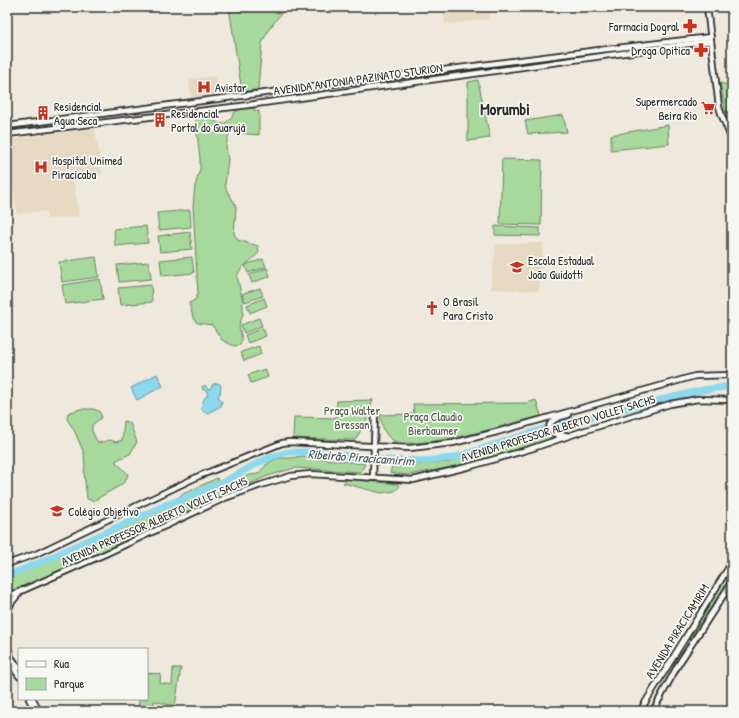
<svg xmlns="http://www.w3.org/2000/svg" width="739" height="718" font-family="'Patrick Hand',sans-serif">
<rect width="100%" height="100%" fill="#efe8dc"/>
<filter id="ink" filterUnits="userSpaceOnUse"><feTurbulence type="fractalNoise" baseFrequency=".025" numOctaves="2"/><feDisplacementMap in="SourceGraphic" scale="8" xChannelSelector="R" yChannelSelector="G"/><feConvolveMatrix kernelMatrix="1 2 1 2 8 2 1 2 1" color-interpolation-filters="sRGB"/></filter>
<g filter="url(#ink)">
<g fill="#e7d8c2">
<polygon points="443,7 488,7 489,19 445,24"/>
<polygon points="216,76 219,94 191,98 189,79"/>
<polygon points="95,128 102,174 73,177 79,216 47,219 46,211 17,214 7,140"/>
<polygon points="543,243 539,291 490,289 496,244"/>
</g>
<g fill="#a6d99b" stroke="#688263">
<polygon points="229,7 285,7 284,10 269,29 262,43 258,89 242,92"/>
<polygon points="478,80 490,138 468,141 468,82"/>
<polygon points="720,83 732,86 732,94 726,115"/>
<path d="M254 108 255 111H259V135L237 133 240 128 229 134 226 146 228 159 225 185 227 191 234 202 236 208 234 234 238 240 258 246 259 252C252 262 242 264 237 276L243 302V314L239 326 242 339 240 345 234 346 222 340 212 325 197 323 193 317 189 303 195 300 198 294 193 206 195 186 200 169V159L195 115 207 113C214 120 220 130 230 119 232 117 233 113 235 112 240 108 249 108 254 108Z"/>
<polygon points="563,115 567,132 528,134 525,121"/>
<polygon points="668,125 669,144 611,150 611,135"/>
<polygon points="502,159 542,160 541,225 500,224"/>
<polygon points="190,210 191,227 159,230 157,213"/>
<polygon points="146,226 148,243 115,246 114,229"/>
<polygon points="495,226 540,228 540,236 495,235"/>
<polygon points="190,232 192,249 160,252 158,236"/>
<polygon points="96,257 99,277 62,282 59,262"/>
<polygon points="192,257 194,273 162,276 160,260"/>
<polygon points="263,259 266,267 248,273 245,265"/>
<polygon points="149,262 151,279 119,282 117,265"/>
<polygon points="267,268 270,276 252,283 249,275"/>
<polygon points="100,279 103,299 65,304 62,285"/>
<polygon points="151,285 152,302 120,305 118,288"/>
<polygon points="260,288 263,296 245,302 242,294"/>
<polygon points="264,298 267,306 250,313 247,305"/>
<polygon points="259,318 262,326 244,333 241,325"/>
<polygon points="263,328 266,336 248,343 245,335"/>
<polygon points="259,346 261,354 244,361 241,352"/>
<polygon points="265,369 268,377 251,383 248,375"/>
<polygon points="373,400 366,422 355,440 293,438 294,417 336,418 337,401"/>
<path d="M536 400 541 416C499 426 456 441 412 443 407 443 399 444 394 441 384 436 382 425 380 415L414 414 413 404 526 403Z"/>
<polygon points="80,409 93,409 99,411 102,417 92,425 92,431 98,443 110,440 116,442 122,440 124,421 130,423 137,442 130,454 115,461 128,474 126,480 121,485 93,501 87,499 84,473 85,466 84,453 74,430 67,419 68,413"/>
<polygon points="547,432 553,439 474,462 471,455"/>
<path d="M302 456 365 464 361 472 294 468 265 477 232 492C241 477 240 476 258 474L267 464 277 458H291Z"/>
<polygon points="462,457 466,464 409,475 390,473 392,466 449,462"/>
<polygon points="217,478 224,497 103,554 20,590 7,593 7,578 42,564 165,507 181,495"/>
<polygon points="348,479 398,484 399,487 395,491 381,493 343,483"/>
<polygon points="732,567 732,575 690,639 688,637"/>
<polygon points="173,668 181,668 175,706 154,701 154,711 138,711 139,699 147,699 147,673 161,674 160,683 172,685"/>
</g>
<g fill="#8cd8ec" stroke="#65939f">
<polygon points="157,374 163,386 137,400 131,388"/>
<polygon points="218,383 221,385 220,394 218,396 222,402 221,406 208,413 204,412 201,408 204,399 208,394 206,390 203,390 202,387 205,385 207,388 210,389 213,384"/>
</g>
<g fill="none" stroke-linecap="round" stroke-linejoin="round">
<polyline stroke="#8cd8ec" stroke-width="7" points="7,576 43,561 166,505 220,484 258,463 274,456 288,452 315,452 381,460 424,461 453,458 553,426 703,390 732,386"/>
<defs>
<g id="secondary">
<polyline points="707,7 719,107 722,116 732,140"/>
<polyline points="7,126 599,50 711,37"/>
<polyline points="7,134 241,106 711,41"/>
<path d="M566 435C556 437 543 428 553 421 557 417 564 416 568 415"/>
<polyline points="373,478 375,413"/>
<polyline points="7,564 36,554 199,476 282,443 289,442 410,448 453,443 497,432 695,376 732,375"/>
<polyline points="7,596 21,591 105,554 225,498 261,485 291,476 310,474 413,480 471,466 530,449 583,431 670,404 698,399 732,400"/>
<polyline points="7,611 12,602 21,591"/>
<polyline points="7,644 10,654"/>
<polyline points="7,652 19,668"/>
<polyline points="7,658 19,676"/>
<polyline points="29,699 35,711"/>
<polyline points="33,699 39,711"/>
<polyline points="640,711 732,562"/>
<polyline points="653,711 678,665 732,582"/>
</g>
</defs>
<use href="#secondary" stroke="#2b2b2b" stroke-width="8"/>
<use href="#secondary" stroke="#f6f6f2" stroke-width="4.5"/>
</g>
</g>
<defs>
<symbol id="pharmacy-bare" viewBox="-9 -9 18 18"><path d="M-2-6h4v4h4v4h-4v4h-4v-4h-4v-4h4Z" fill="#c8321e" stroke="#f6f6f2" stroke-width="2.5" paint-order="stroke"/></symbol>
<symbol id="hospital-bare" viewBox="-9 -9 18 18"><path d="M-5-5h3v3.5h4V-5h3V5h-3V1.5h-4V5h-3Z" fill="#c8321e" stroke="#f6f6f2" stroke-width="2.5" paint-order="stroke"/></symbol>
<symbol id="supermarket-bare" viewBox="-9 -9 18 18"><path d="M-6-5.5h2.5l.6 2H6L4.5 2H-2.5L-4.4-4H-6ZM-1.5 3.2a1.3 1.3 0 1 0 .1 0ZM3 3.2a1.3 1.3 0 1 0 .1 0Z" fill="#c8321e" stroke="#f6f6f2" stroke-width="2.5" paint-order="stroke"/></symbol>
<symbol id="building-bare" viewBox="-9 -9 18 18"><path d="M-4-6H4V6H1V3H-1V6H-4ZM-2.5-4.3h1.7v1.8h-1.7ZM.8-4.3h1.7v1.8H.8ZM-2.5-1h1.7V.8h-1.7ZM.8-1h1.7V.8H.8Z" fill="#c8321e" stroke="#f6f6f2" stroke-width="2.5" paint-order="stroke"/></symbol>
<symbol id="school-bare" viewBox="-9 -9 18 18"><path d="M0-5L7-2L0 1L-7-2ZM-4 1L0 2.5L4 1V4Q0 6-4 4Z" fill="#c8321e" stroke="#f6f6f2" stroke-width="2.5" paint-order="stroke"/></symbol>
<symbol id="church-bare" viewBox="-9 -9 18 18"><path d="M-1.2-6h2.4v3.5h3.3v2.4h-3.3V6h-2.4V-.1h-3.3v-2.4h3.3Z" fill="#c8321e" stroke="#f6f6f2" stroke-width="2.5" paint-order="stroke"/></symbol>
<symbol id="university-bare" viewBox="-9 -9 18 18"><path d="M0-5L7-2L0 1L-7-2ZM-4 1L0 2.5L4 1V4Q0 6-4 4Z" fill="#c8321e" stroke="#f6f6f2" stroke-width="2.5" paint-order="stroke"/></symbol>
</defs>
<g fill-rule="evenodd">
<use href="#pharmacy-bare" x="680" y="16" width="20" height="20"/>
<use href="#pharmacy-bare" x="691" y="40" width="20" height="20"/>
<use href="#hospital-bare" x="194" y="77" width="20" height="20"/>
<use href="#supermarket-bare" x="698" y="98" width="20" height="20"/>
<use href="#building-bare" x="33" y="103" width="20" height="20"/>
<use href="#building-bare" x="150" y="110" width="20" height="20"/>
<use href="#hospital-bare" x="31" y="157" width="20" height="20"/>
<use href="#school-bare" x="507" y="257" width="20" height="20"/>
<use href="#church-bare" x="422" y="298" width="20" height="20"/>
<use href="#university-bare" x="47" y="501" width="20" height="20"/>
</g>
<g text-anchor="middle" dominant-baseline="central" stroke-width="3.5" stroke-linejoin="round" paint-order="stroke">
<g font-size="12" fill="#2b2b2b" stroke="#f6f6f2" text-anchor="start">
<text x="679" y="26" text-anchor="end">Farmacia Dogral</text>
<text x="690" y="50" text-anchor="end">Droga Opitica</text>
<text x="215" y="87">Avistar</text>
<text x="697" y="101" text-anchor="end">Supermercado<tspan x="697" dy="14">Beira Rio</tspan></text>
<text x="54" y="106">Residencial<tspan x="54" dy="14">Agua Seca</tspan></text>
<text x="171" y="113">Residencial<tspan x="171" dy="14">Portal do Guarujá</tspan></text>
<text x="52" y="160">Hospital Unimed<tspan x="52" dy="14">Piracicaba</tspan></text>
<text x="528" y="260">Escola Estadual<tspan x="528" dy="14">João Guidotti</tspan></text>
<text x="443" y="301">O Brasil<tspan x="443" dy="14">Para Cristo</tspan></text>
<text x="68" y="511">Colégio Objetivo</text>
</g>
<g font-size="12" fill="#2b2b2b" stroke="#f6f6f2">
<text transform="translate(358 79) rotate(-8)">AVENIDA ANTONIA PAZINATO STURION</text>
<text transform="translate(558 428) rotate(-17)">AVENIDA PROFESSOR ALBERTO VOLLET SACHS</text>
<text transform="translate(154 521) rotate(-24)">AVENIDA PROFESSOR ALBERTO VOLLET SACHS</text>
<text transform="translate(677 631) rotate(-58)">AVENIDA PIRACICAMIRIM</text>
</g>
<g font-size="12" fill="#4a5647" stroke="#f6f6f2">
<text x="352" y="410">Praça Walter<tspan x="352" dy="14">Bressan</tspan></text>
<text x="433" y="416">Praça Claudio<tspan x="433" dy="14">Bierbaumer</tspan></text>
</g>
<g font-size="13" font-style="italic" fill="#43565b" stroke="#f6f6f2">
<text transform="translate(361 457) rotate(4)">Ribeirão Piracicamirim</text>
</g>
<g font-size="16" font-weight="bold" fill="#2b2b2b" stroke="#f6f6f2">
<text x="505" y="109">Morumbi</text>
</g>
</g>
<rect width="739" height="718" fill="none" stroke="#f6f6f2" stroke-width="24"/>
<rect x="12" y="12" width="715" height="694" fill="none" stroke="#2b2b2b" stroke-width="1.5" filter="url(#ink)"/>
<rect x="18" y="648" width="130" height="52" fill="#f6f6f2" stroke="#a5a5a2"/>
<rect x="26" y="661" width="20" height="6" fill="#f6f6f2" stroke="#a5a5a2"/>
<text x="54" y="668" font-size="12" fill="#2b2b2b">Rua</text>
<rect x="26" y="678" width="20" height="12" fill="#a6d99b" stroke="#a5a5a2"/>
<text x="54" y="688" font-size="12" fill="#2b2b2b">Parque</text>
</svg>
